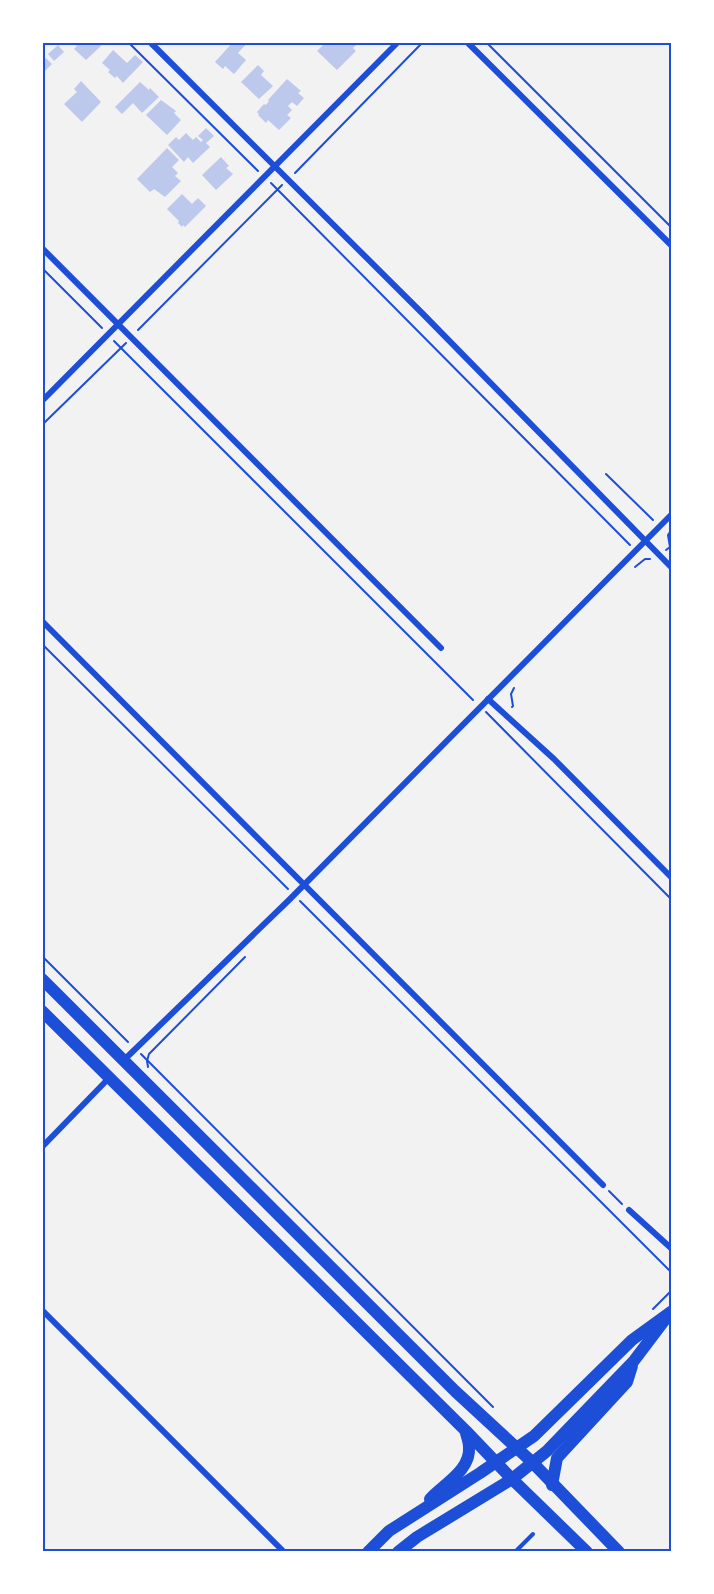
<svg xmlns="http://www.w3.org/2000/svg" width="714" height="1594" font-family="'Roboto Condensed',sans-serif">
<rect width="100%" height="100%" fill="#f2f2f2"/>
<g fill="#bdc9ec">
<polygon points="73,42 97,42 101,46 86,60 74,49 77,46"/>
<polygon points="233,42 248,42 238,53 246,60 234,74 225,66 223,69 215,62"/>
<polygon points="326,42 359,42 353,48 356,51 337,70 317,51"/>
<polygon points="58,45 64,52 54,61 48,54"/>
<polygon points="113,50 127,63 135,55 143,62 123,83 117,76 115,78 108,72 110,70 102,63"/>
<polygon points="46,58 52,64 44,72 42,70 42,62"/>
<polygon points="258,65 264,71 261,75 273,86 259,99 241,82"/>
<polygon points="287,79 301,91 298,93 304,98 297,106 292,102 288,106 292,110 287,115 291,118 279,130 268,120 266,123 258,115 259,114 257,112 264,104 266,105 269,101 268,100"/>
<polygon points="81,81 101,102 82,122 64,104 77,92 74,89"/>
<polygon points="140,82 149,90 150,88 159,97 142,113 133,103 122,114 115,107"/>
<polygon points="161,100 176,111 174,113 181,120 167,135 146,115"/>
<polygon points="206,128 214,136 206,143 210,147 193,163 188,157 184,162 168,145 176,137 179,140 186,133 193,140 196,137 201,142 203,140 198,136"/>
<polygon points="167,148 179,160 172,167 178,173 175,176 181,181 165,197 154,189 150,192 137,179"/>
<polygon points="221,157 229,166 226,168 233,174 216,190 202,175"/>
<polygon points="182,194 192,204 198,198 206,206 185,227 183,225 182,227 178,223 179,221 167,209"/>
</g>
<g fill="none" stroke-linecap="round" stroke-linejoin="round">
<g stroke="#1d4ed8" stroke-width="2">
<polyline points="128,42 258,171"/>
<polyline points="486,42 672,228"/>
<polyline points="295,173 423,42"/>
<polyline points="271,183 630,545"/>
<polyline points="42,268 102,328"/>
<polyline points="138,330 282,185"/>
<polyline points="114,341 473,700"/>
<polyline points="42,425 126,343"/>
<polyline points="606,474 653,520"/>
<polyline points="666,550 670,547 668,535 672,529"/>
<polyline points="635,567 645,559 650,559"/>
<polyline points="42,644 288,889"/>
<polyline points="512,707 513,706 511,694 514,688"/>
<polyline points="486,712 672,900"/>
<polyline points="300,901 672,1273"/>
<polyline points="42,956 128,1042"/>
<polyline points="141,1054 493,1407"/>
<polyline points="148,1067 147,1061 149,1054 245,957"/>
<polyline points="609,1191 622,1204"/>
<polyline points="653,1309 672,1290"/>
</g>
<polyline stroke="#1d4ed8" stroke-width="4" points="515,1552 533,1534"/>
<g stroke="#1d4ed8" stroke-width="6">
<polyline points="150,42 423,314 672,568"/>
<polyline points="467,42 672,246"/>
<polyline points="42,248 441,648"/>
<polyline points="42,401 398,42"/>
<polyline points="42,621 603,1185"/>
<polyline points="488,699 554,759 672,878"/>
<polyline points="124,1060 289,900 672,514"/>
<polyline points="42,1147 109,1078"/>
<polyline points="629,1210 672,1249"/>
<polyline points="42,1310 284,1552"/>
</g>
<g stroke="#1d4ed8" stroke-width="12">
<polyline points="42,979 455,1391 532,1462 619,1552"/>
<polyline points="42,1011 466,1431 512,1479 587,1552"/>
<polyline points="552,1485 557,1458 627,1382 632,1366"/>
<path d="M430 1499C444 1484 471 1470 469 1447 469 1442 467 1437 466 1433"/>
<polyline points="368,1552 389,1531 480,1473 534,1436 632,1340 672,1311"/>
<polyline points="398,1552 417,1537 512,1479 547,1451 633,1362 664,1321"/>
</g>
</g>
<rect width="714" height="1594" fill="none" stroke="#ffffff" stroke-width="87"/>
<rect x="44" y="44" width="626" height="1506" fill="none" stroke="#1d4ed8" stroke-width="2"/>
</svg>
